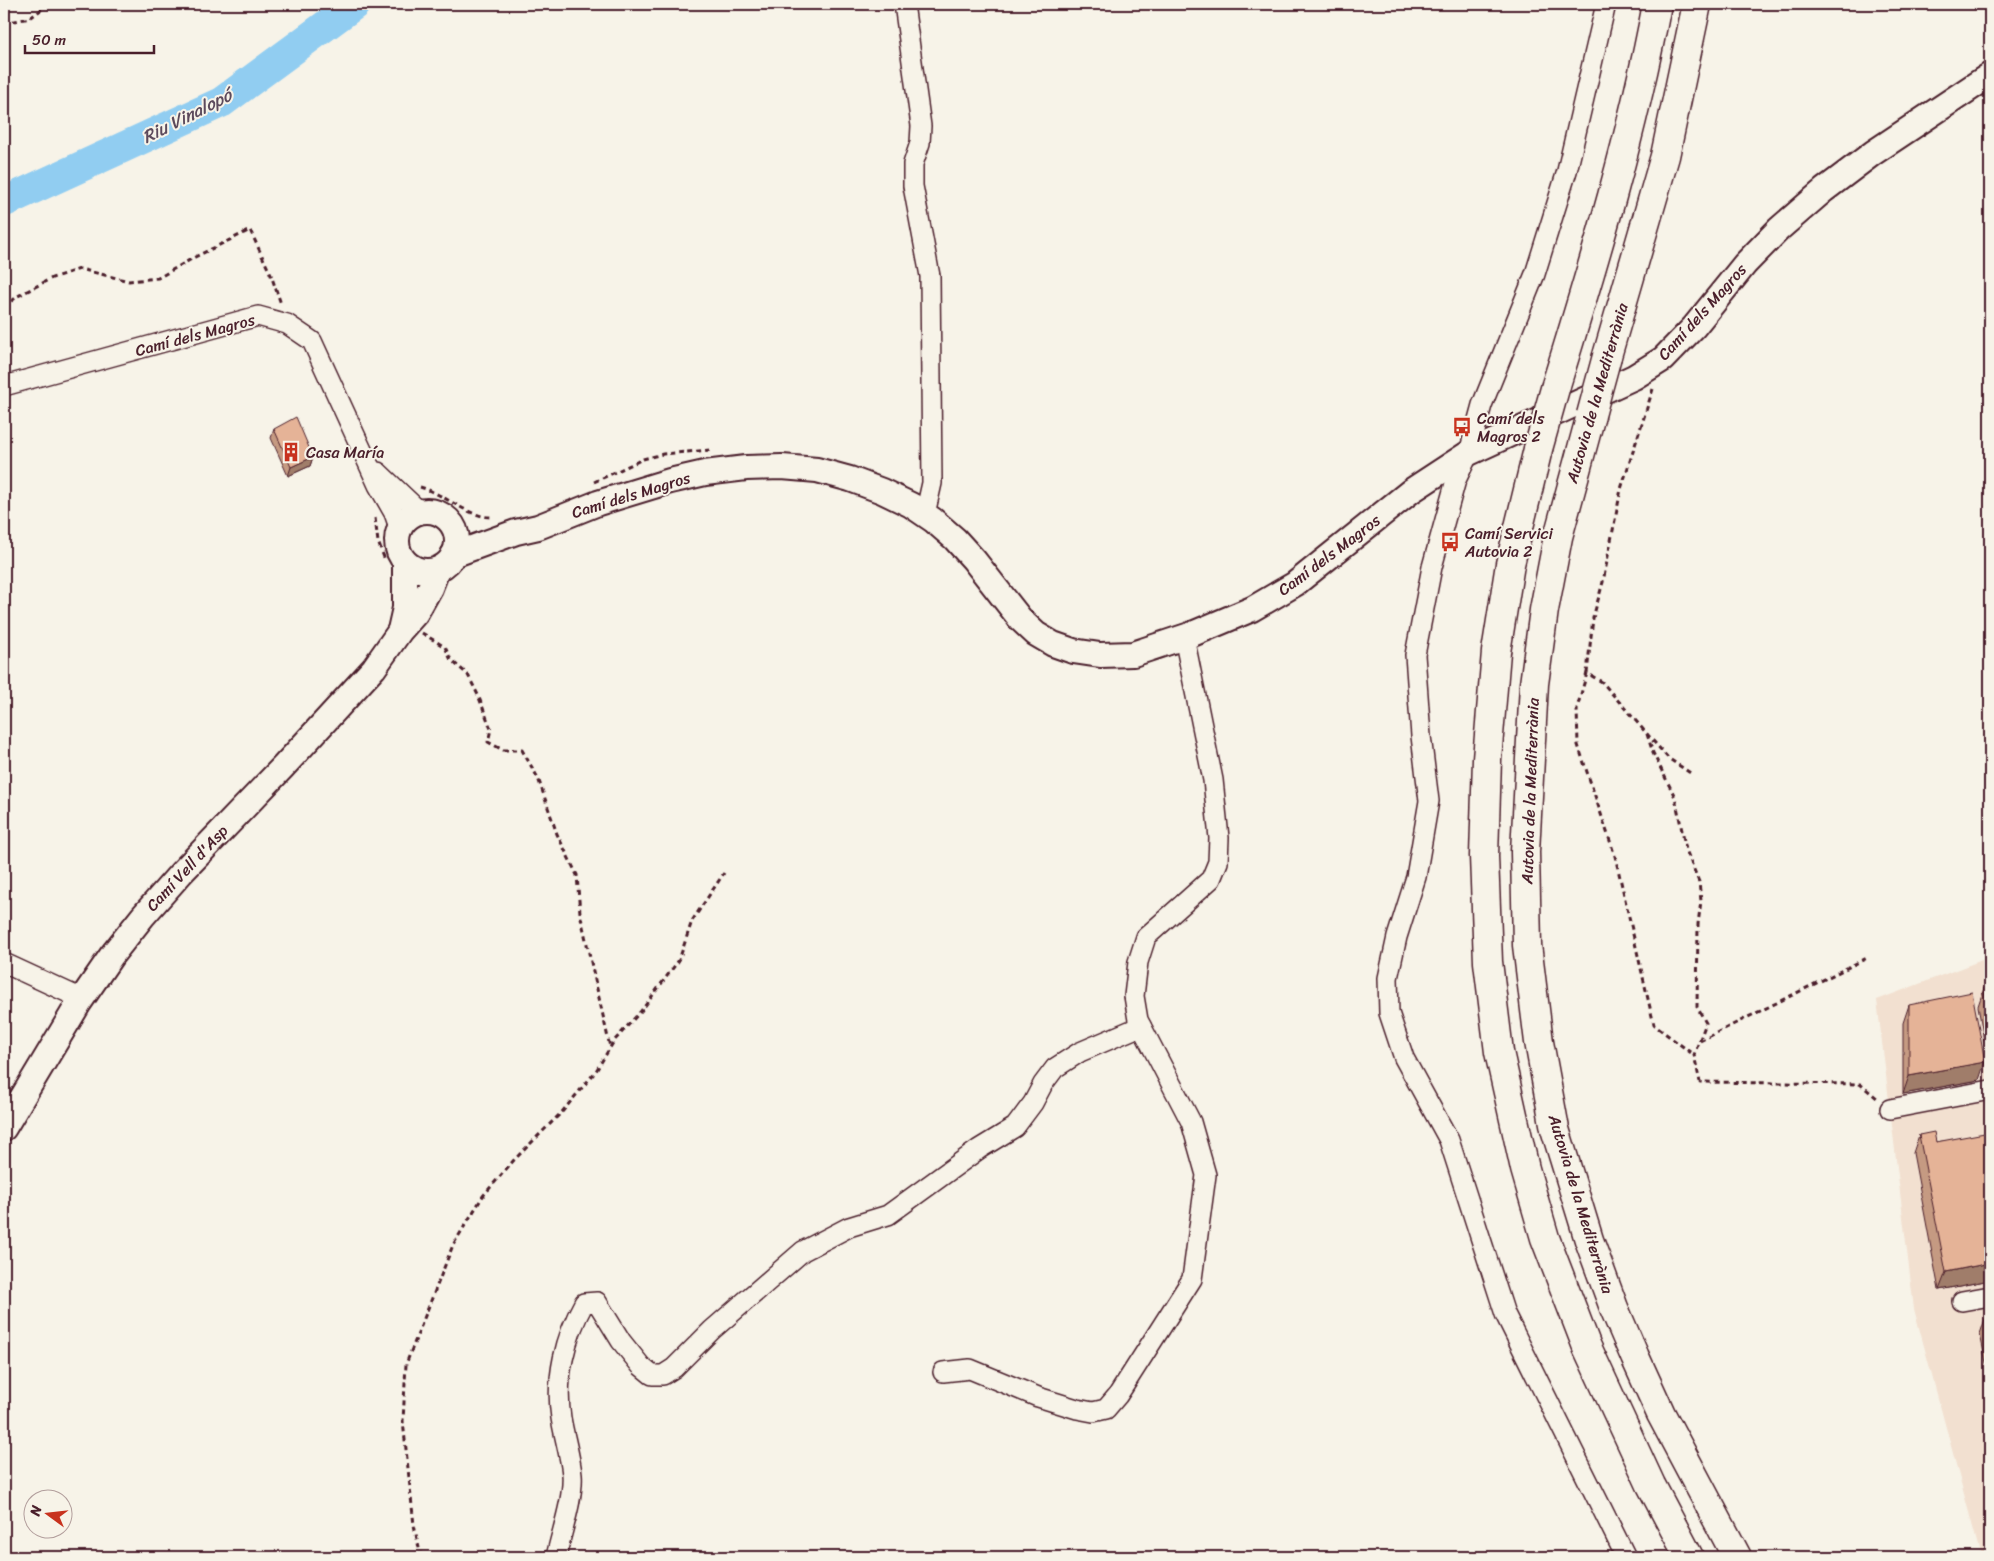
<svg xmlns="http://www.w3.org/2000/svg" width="1994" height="1561" font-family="Sriracha,sans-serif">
<rect width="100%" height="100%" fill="#f7f3e8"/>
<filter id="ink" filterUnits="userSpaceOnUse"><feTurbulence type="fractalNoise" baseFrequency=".02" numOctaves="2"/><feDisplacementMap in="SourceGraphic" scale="10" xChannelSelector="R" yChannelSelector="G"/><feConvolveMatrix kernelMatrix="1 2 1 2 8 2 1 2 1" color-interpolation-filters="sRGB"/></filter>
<g filter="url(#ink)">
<polygon fill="#f2e0d0" points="1990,957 1990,1557 1981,1557 1914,1309 1877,1000"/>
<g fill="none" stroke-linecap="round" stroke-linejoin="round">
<polyline stroke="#91cdf1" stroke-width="31" points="4,202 222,102 355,4"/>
<defs>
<g id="minor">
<polyline points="904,4 921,126 920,143 913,164 913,186 930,276 932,483 925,514"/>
<polyline points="1606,4 1567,171 1535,274 1482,405 1469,453 1456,480 1432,567 1415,655 1421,736 1429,801 1416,877 1397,937 1388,978 1389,1013 1404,1058 1449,1140 1505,1314 1626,1557"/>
<polyline points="4,386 258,316 287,324 312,341 378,485 394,513 399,527"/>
<polyline points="378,472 419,511"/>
<polyline points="4,963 82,999"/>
<polyline points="1890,1109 1990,1090"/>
<polyline points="1962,1301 1990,1296"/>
<polyline points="943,1372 970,1369 1038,1397 1077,1409 1093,1412 1106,1409 1118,1395 1192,1279 1206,1175 1191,1122 1138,1020 1134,996 1138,962 1146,937 1211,879 1218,862 1219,838 1213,780 1184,637"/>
<path d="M556 1557C561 1534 574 1497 572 1474 570 1455 564 1436 561 1418 555 1379 565 1337 584 1303L597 1302 621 1341 641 1366 652 1375H663L674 1368 712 1330 803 1251 849 1227 888 1215 979 1149 1015 1127 1033 1103 1043 1084 1055 1068 1080 1052 1141 1026"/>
</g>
<g id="tertiary">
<circle cx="427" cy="541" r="30"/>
<polyline points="453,555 516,532 538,527 598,503 670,481 705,473 746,468 782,467 817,470 850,479 882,491 911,505 933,520 955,539 974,560 1021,620 1036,634 1053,644 1073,651 1100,655 1133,654 1190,635 1252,609 1295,584 1411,491 1469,453 1634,377 1663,359 1694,327 1745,264 1779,229 1824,190 1873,153 1990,75"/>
<polyline points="400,630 405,608 405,563"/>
<polyline points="4,1128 79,1003 112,955 143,916 181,873 283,767 374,668 400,631 416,613 430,588 437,570"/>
</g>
<g id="motorway">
<polyline points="1607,356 1665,156 1697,4"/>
<path d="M1556 385C1595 259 1633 133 1657 4"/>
<polyline points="1591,415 1558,537 1544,610 1534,684 1525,852 1527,945 1539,1042 1555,1129 1589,1240 1614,1308 1635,1357 1661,1414 1737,1557"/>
<polyline points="1538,449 1510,564 1496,652 1487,759 1484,856 1488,962 1499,1052 1525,1169 1545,1238 1587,1347 1651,1485 1689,1557"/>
</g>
</defs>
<use href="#minor" stroke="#4a1f2b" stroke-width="22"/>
<use href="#tertiary" stroke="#4a1f2b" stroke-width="28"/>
<use href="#motorway" stroke="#4a1f2b" stroke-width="31"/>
<g stroke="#4a1f2b" stroke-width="3" stroke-dasharray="5 4" stroke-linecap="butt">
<polyline points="4,23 30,18 49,4"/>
<polyline points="4,307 18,296 52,278 80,269 129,281 158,278 195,257 250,230 271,275 281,304"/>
<polyline points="1653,389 1621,489 1603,582 1593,618 1587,673 1602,682 1668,758 1692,774"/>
<polyline points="594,482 643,459 663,454 710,450"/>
<path d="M420 487C445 494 470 519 494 517"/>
<polyline points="375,518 378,542 385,560"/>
<polyline points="422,633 445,647 451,660 468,675 478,695 491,729 488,742 503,750 522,750 538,778 557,834 577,875 580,913 610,1047"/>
<polyline points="1587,673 1577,708 1578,745 1615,856 1654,1025 1694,1055"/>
<polyline points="1647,734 1653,753 1675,797 1686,850 1699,882 1701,901 1698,924 1697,1007 1706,1023 1694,1055 1700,1082 1860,1084 1878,1099"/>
<polyline points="1700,1041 1869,957"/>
<polyline points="421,1557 414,1525 403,1421 406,1364 453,1245 483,1196 514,1160 562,1112 596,1071 614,1041 641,1011 679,960 692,921 724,873"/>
</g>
<use href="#minor" stroke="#f7f3e8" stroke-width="19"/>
<use href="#tertiary" stroke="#f7f3e8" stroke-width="24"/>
<use href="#motorway" stroke="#f7f3e8" stroke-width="28"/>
<defs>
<g id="motorway-bridge">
<polyline points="1591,415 1607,356"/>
<polyline points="1538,449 1556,385"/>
</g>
</defs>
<use href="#motorway-bridge" stroke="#4a1f2b" stroke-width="31" stroke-linecap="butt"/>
<use href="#motorway-bridge" stroke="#f7f3e8" stroke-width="28"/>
</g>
<g fill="#c59a82" stroke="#4a1f2b">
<polygon points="274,429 313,457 310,466 288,476 271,438"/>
<polygon points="1990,987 1990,1074 1978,1006 1984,988"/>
<polygon points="1909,1005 1979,1080 1903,1094 1903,1023"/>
<polygon points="1919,1135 1936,1142 1990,1135 1990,1280 1939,1290 1913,1153"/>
<polygon points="1990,1315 1990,1382 1980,1334 1986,1316"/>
</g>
<g fill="#a07d6a" stroke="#4a1f2b">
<polygon points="313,457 310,466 288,476 291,467"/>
<polygon points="1985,1062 1979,1080 1903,1094 1909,1076"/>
<polygon points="1990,1263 1990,1280 1939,1290 1946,1272"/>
</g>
<g fill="#e5b397" stroke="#4a1f2b">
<polygon points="296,417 313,457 291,467 274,429"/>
<polygon points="1990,987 1990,1021 1984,988"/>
<polygon points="1972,992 1985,1062 1909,1076 1909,1005"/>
<polygon points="1934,1132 1936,1142 1990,1132 1990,1263 1946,1272 1919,1135"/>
<polygon points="1990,1315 1990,1334 1986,1316"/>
</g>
</g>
<defs>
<symbol id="bus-bare" viewBox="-9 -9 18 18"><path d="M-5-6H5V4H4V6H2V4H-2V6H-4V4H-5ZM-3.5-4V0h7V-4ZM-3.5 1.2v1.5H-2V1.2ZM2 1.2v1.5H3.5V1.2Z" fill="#c8321e" stroke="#f7f3e8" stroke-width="2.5" paint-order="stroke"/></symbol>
<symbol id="building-bare" viewBox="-9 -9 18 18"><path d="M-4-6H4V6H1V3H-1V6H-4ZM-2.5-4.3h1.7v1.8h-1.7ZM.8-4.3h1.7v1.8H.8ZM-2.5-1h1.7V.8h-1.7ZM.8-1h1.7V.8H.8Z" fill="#c8321e" stroke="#f7f3e8" stroke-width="2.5" paint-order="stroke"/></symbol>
</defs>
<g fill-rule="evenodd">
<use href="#bus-bare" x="1448" y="413" width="28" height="28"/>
<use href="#building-bare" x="277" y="438" width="28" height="28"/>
<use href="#bus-bare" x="1436" y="528" width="28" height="28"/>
</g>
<g text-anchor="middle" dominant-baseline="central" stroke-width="4" stroke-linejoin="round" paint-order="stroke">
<g font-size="16" fill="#4a1f2b" stroke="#f7f3e8">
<text transform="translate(1702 312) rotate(-48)">Camí dels Magros</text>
<text transform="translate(195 335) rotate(-15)">Camí dels Magros</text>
<text transform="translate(1597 393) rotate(-74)">Autovia de la Mediterrània</text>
<text transform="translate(631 495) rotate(-17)">Camí dels Magros</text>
<text transform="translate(1329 555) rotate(-37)">Camí dels Magros</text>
<text transform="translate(1530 791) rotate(-88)">Autovia de la Mediterrània</text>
<text transform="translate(187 868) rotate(-47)">Camí Vell d'Asp</text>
<text transform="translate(1581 1204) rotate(73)">Autovia de la Mediterrània</text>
</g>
<g font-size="16" fill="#4a1f2b" stroke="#f7f3e8" text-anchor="start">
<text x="1477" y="418">Camí dels<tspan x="1477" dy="18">Magros 2</tspan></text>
<text x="306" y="452">Casa María</text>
<text x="1465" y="533">Camí Servici<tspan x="1465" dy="18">Autovia 2</tspan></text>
</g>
<g font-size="18" font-style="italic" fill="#5c4a5c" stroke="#f7f3e8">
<text transform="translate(187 116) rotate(-27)">Riu Vinalopó</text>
</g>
</g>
<rect width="1994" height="1561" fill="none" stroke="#f7f3e8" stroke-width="20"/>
<rect x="10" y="10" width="1974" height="1541" fill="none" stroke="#4a1f2b" stroke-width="2" filter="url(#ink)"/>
<g transform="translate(48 1514) rotate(285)"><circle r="24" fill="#f7f3e8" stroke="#b29e9c"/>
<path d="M0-4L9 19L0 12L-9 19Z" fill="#c8321e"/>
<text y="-8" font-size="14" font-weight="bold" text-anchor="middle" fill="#4a1f2b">N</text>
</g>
<path d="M25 45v8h129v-8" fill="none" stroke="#4a1f2b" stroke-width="2.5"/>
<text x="32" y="45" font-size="15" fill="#4a1f2b" stroke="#f7f3e8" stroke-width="4" paint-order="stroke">50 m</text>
</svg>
